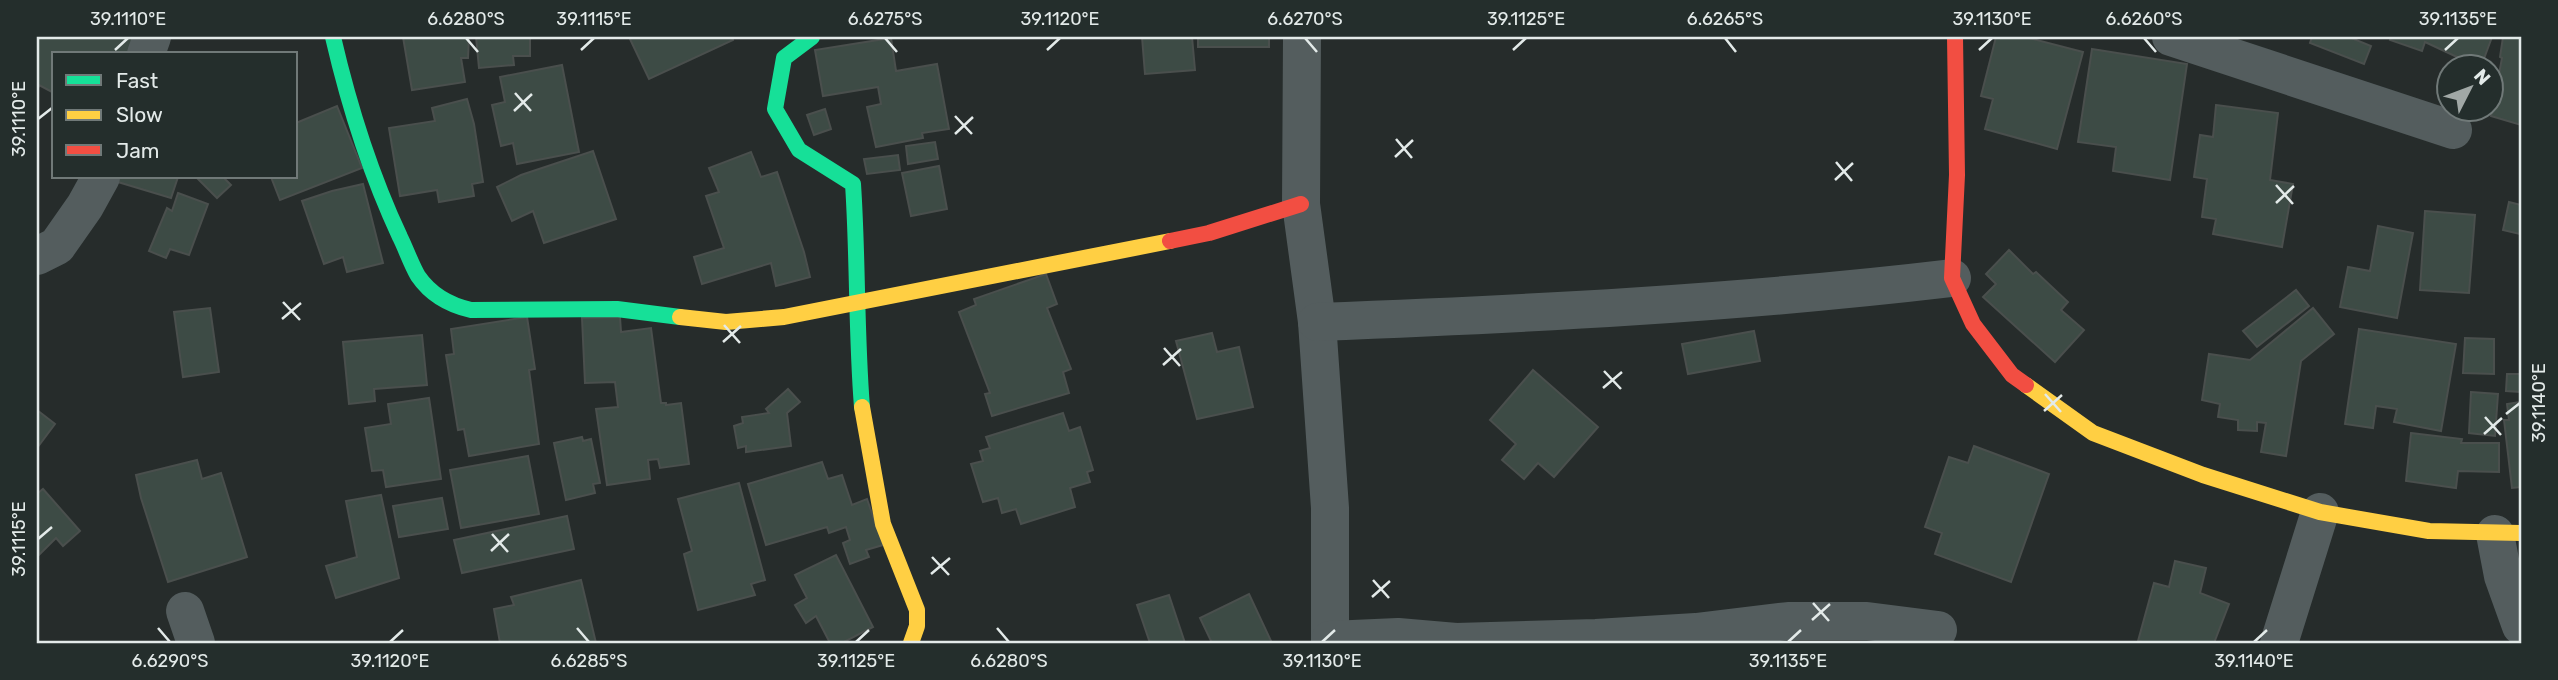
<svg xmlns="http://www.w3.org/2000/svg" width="2558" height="680" font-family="Rubik,sans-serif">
<rect width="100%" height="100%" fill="#262c2b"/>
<g fill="#3d4b45" stroke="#4a4f4d" stroke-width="2">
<polygon points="37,37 132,37 133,54 54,54 54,93 39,85 37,92"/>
<polygon points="403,37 469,37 468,58 461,58 465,82 412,90"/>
<polygon points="476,37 530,37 530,56 513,56 514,65 479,68"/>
<polygon points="629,37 732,37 733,40 649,79"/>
<polygon points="1142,37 1192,37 1195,70 1145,74"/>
<rect x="1198" y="37" width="71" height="10"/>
<polygon points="1996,37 2025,37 2083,52 2057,149 1985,129 1993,99 1981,96"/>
<polygon points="2312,37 2349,37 2371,46 2364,64 2310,43"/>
<polygon points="2391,37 2492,37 2482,64 2473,61 2472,64 2425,42 2422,51 2390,40"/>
<polygon points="2503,37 2521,37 2521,125 2491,116 2502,58 2500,57"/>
<polygon points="891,38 896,71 937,64 949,129 922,133 923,138 876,147 867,107 881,104 878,87 823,96 815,50"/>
<polygon points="2092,49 2187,64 2170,180 2113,171 2116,147 2078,142"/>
<polygon points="562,65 579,152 517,164 513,143 501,146 492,105 505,102 500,77"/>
<polygon points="467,99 474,124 483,182 472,184 474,196 439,202 437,190 400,196 389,128 435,121 432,108"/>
<polygon points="2216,105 2278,113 2270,180 2293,184 2282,247 2213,234 2216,219 2202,217 2207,179 2194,177 2200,135 2213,137"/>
<polygon points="337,106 362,168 280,200 271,177 296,177 296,123"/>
<polygon points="825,109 831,129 814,135 807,115"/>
<polygon points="935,142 938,159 908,164 906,146"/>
<polygon points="593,151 616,219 544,243 533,211 512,221 497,187 521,175"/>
<polygon points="751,152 761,177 777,172 804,252 810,277 776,286 771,263 702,284 694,257 724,248 706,196 719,192 709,168"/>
<polygon points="898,155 900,170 867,174 864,159"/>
<polygon points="939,166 947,209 911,216 902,173"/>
<polygon points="120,177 178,177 171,198 118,182"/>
<polygon points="196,177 227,177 225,179 231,185 217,198"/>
<polygon points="363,184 383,263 347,272 343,257 324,264 302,201 332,191"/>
<polygon points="178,193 208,204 189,255 170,249 166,258 149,251 167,208 172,211"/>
<polygon points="2509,202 2521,205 2520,234 2503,230"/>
<polygon points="2425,211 2475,215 2469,293 2420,290"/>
<polygon points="2378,226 2413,233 2397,318 2340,307 2348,267 2370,271"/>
<polygon points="2009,250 2033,274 2036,272 2068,302 2061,310 2084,330 2055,362 1983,297 1996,284 1986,274"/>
<polygon points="1046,274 1057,304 1047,308 1071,369 1063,372 1069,393 992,416 985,394 990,393 959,312 976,305 974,299"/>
<polygon points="2296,290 2309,306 2257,347 2243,331"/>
<polygon points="210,308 219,372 183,377 174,312"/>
<polygon points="2313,308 2334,334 2301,361 2286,456 2261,452 2266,423 2257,422 2257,431 2238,430 2238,420 2218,417 2220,404 2202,400 2209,354 2250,360"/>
<polygon points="527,317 535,369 529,370 539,444 469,456 464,429 458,430 446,355 454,354 451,329"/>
<polygon points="620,317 621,332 651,328 661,403 666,403 666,405 681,403 689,464 660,468 658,459 648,460 650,479 607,485 596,409 618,407 615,382 585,383 582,318"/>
<polygon points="2359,329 2456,344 2441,431 2394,422 2397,409 2376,406 2373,428 2345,424"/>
<polygon points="1754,331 1760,361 1688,374 1682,344"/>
<polygon points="1212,333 1217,352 1239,347 1253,407 1197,419 1176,341"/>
<polygon points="422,335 427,385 374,389 375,401 349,404 343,342"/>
<polygon points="2465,338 2494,339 2494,374 2463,373"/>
<polygon points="1533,370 1598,427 1554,477 1538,463 1524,479 1502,460 1516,444 1490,420"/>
<polygon points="2507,374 2521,374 2521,487 2512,488 2504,420 2509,420 2507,404 2520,402 2521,392 2506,391"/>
<polygon points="788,389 800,402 787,413 791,446 746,452 746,446 738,448 734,426 743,423 742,417 769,413 766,409"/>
<polygon points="2471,392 2498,394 2495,436 2469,433"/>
<polygon points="429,398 441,479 386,487 383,470 372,471 365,428 391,424 388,404"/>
<polygon points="37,410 55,424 37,448"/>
<polygon points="1063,413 1069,431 1080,427 1093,470 1087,472 1090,482 1070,488 1075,507 1021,524 1016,509 1002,513 998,498 983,502 971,464 983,461 980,451 990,448 986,437"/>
<polygon points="2411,433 2462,439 2461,443 2499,443 2499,472 2458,471 2456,488 2406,481"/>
<polygon points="582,437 583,441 591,439 600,483 593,484 595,493 566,500 554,443"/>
<polygon points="1974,446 2049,474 2011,582 1935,554 1942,533 1925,527 1949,457 1968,463"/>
<polygon points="528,456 539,514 461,528 450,470"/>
<polygon points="197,460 202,479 221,473 247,557 168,582 141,498 136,475"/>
<polygon points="822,462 828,479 842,475 852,505 867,499 883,545 866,550 869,557 850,564 843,543 850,540 846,527 829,533 827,527 766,545 748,484"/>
<polygon points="739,483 765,580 751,584 755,595 698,610 684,554 692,551 678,499"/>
<polygon points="43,489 80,531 63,546 56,538 39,555 37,491 38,493"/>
<polygon points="381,495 399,578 336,598 326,566 357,557 346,501"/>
<polygon points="442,498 448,529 399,537 393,506"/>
<polygon points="567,516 574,549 462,573 454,540"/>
<polygon points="836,555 873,627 842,643 830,643 816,616 806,623 795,605 807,598 795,575"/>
<polygon points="2175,561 2206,568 2200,593 2229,604 2214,643 2147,643 2138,641 2154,583 2169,587"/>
<polygon points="581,580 596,643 500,643 494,609 514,605 511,597"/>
<polygon points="1249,594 1272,643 1212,643 1200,618"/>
<polygon points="1169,595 1185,643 1150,643 1137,605"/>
</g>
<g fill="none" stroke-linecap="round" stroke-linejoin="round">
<g stroke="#545d5e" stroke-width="38">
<polyline points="1302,37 1301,204 1317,322 1330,508 1330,643"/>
<polyline points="2171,37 2453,130"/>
<polyline points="146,54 152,37"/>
<polyline points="37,256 57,246 85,206 101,177"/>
<path d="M1317 322C1529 314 1741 303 1952 278"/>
<polyline points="2495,534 2503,576 2521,626"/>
<polyline points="185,611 196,643"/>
<polyline points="1330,640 1398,637 1456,642 1596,638 1696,632 1788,621 1867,621 1938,630"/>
<polyline points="2279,643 2320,512"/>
</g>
<g stroke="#16e098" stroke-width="16">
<path d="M333 37C349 106 370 173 400 237 406 249 411 264 418 276 431 295 449 305 471 310L617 309 680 317"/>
<path d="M812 37 784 58 775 109 799 150 853 184C858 258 856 333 862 407"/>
</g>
<g stroke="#ffcf43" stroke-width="16">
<polyline points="680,317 726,322 784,317 1170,241"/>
<polyline points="2026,385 2093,433 2203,475 2320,512 2429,531 2521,533"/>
<polyline points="862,407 883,524 917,610 917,626 911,643"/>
</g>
<g stroke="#f24e42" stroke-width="16">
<polyline points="1955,37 1957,175 1952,278 1973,324 2012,375 2026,385"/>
<polyline points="1170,241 1209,233 1301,204"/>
</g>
</g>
<path fill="none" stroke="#e3eae9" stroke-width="2.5" d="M466 38 478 52M885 38 897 52M1305 38 1317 52M1725 38 1736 52M2144 38 2156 52M115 50 128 38M581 50 594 38M1047 50 1060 38M1513 50 1526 38M1979 50 1992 38M2445 50 2458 38M515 93 531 111M514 111 532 94M955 116 972 134M38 119 52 108M955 134 973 117M1396 139 1412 158M1395 157 1413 140M1836 162 1852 181M1835 180 1853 163M2276 185 2293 204M2276 203 2294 186M283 302 300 320M282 319 301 303M724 325 740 343M723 342 741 326M1164 348 1180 366M1163 365 1181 349M1604 371 1621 389M1603 388 1622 372M2045 394 2061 412M2044 411 2062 395M2506 414 2520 403M2485 417 2501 435M2484 434 2502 418M492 534 508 552M38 539 52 527M491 551 509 534M932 557 949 575M931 574 950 558M1373 580 1389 598M1372 597 1390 581M1813 603 1829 621M1812 620 1830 604M158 628 170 642M577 628 589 642M997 628 1009 642M390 642 403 630M856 642 869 630M1322 642 1335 630M1788 642 1801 630M2254 642 2267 630"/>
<rect width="2558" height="680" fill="none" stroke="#242e2c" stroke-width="77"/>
<rect x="52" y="52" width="245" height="126" fill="#242e2c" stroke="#707978" stroke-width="2"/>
<rect x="66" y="75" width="35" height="10" fill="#16e098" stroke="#707978" stroke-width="2"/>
<text x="116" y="88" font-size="21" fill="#e3eae9">Fast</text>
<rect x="66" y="110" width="35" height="10" fill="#ffcf43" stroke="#707978" stroke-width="2"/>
<text x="116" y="122" font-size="21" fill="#e3eae9">Slow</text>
<rect x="66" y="145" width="35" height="10" fill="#f24e42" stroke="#707978" stroke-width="2"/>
<text x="116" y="158" font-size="21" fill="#e3eae9">Jam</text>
<g transform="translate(2470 88) rotate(48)"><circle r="33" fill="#242e2c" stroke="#707978" stroke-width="2"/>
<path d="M0-5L12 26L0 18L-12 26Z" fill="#a1a8a6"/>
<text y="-10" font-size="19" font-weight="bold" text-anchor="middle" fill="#e3eae9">N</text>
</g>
<rect x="38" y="38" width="2482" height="604" fill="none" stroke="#e3eae9" stroke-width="2.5"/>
<g font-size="18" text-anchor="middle" fill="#e3eae9">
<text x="128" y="25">39.1110°E</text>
<text x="466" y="25">6.6280°S</text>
<text x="594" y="25">39.1115°E</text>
<text x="885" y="25">6.6275°S</text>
<text x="1060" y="25">39.1120°E</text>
<text x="1305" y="25">6.6270°S</text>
<text x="1526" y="25">39.1125°E</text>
<text x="1725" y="25">6.6265°S</text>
<text x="1992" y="25">39.1130°E</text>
<text x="2144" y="25">6.6260°S</text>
<text x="2458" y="25">39.1135°E</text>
<text transform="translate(19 119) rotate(-90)" y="6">39.1110°E</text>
<text transform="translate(2539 403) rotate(-90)" y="6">39.1140°E</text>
<text transform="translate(19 539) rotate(-90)" y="6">39.1115°E</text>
<text x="170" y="667">6.6290°S</text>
<text x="390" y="667">39.1120°E</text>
<text x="589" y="667">6.6285°S</text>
<text x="856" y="667">39.1125°E</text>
<text x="1009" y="667">6.6280°S</text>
<text x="1322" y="667">39.1130°E</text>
<text x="1788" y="667">39.1135°E</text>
<text x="2254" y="667">39.1140°E</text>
</g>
</svg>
